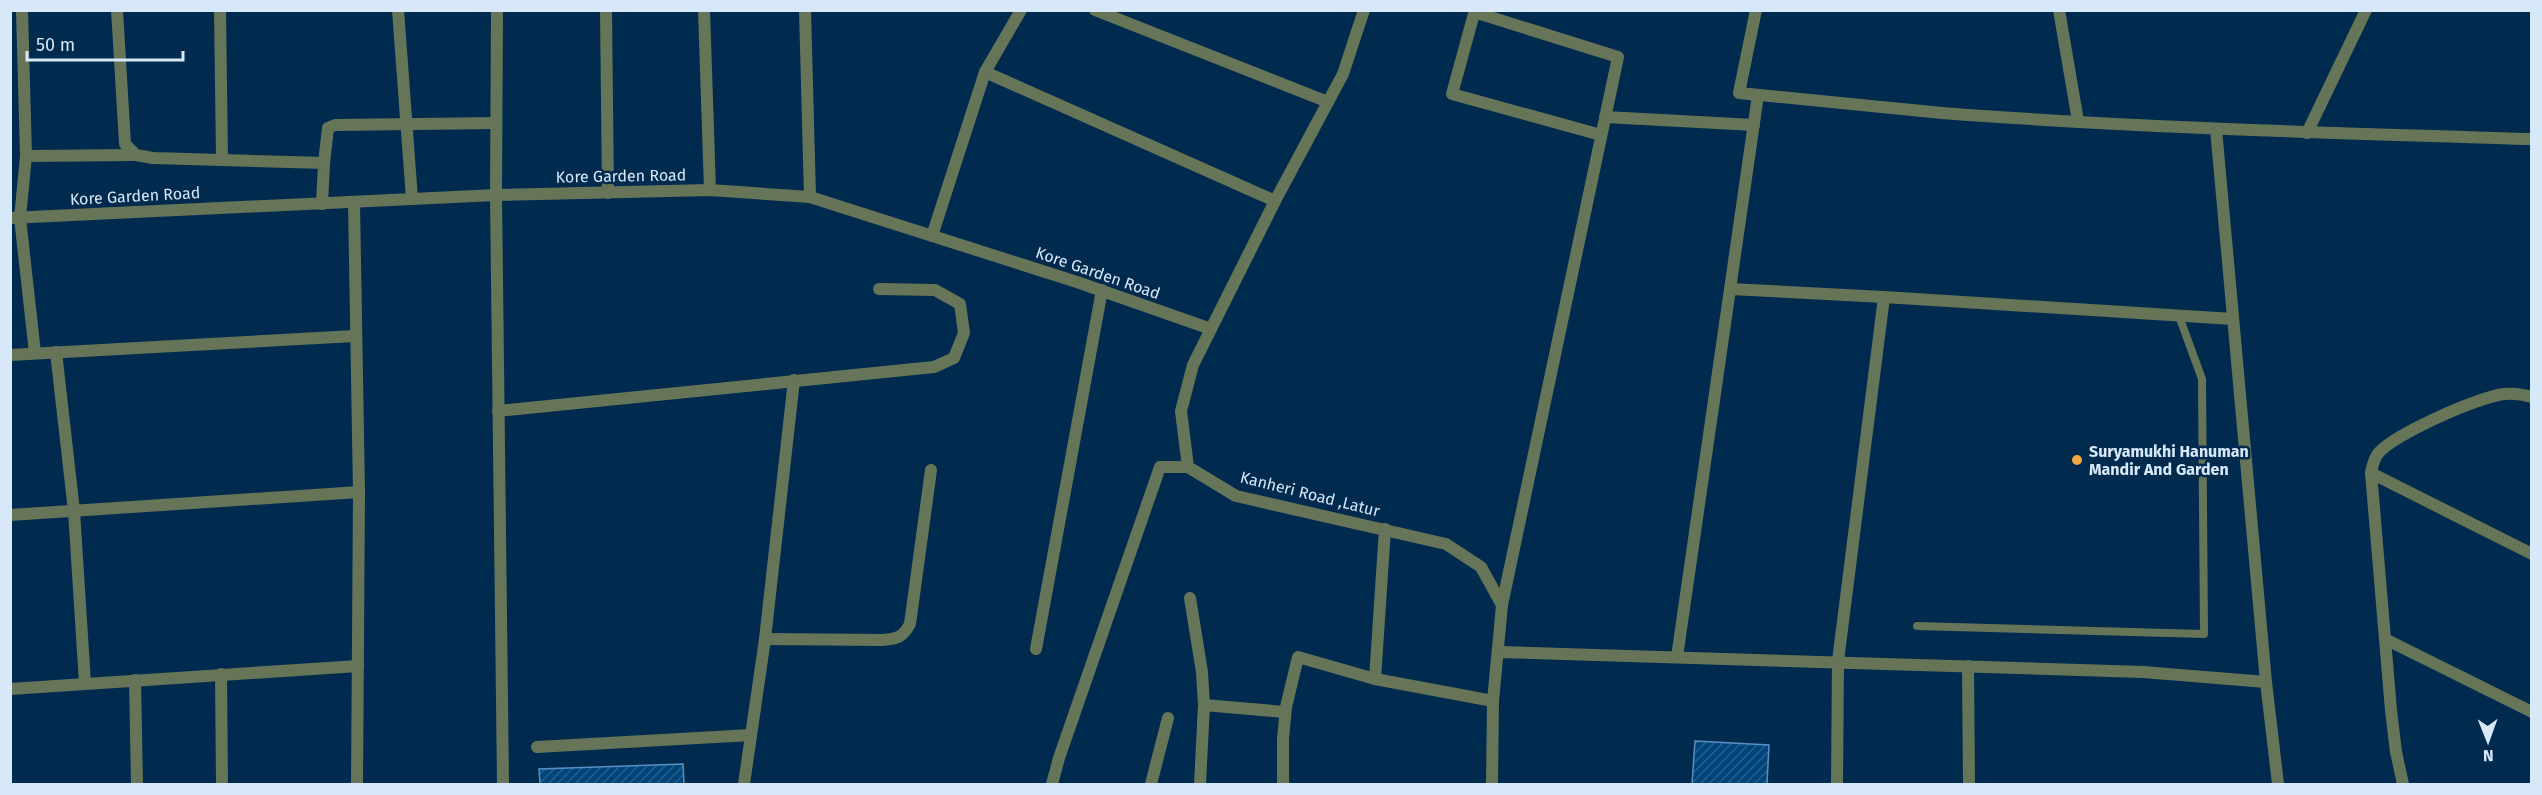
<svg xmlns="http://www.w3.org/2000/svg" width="2542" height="795" font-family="'Fira Sans',sans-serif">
<defs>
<pattern id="building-hatch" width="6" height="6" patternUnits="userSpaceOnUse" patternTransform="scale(1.5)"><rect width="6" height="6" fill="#00457a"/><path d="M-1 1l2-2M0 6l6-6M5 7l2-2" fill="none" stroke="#24608e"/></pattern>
</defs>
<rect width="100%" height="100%" fill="#012b4e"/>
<g fill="url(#building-hatch)" stroke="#5a8fc3" stroke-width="1.5">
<polygon points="1695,741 1769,745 1767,784 1692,784"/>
<polygon points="683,764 684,784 540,784 539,769"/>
</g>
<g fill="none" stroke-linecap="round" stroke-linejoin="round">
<polyline stroke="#667557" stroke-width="8" points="1917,626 2204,634 2202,379 2179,316"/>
<g stroke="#667557" stroke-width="12">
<polyline points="22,10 26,156 20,218 35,353"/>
<polyline points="117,10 125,144 136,155 153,158 222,160"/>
<polyline points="220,10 222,160 324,163 322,204"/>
<polyline points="398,10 412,199"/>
<polyline points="497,10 496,195 503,784"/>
<polyline points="606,10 608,193"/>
<polyline points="704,10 710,190"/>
<polyline points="805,10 810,197"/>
<polyline points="1095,10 1328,102"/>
<polyline points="1475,10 1452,94 1601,135"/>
<path d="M1756 10 1739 93C1807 100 1875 107 1942 113 2138 128 2335 133 2532 139"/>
<polyline points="2059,10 2078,121"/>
<polyline points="1474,12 1618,57 1502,605"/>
<polyline points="985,72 1275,201"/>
<polyline points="1605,117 1754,125"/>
<polyline points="2216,129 2266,682 2278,784"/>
<polyline points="2307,133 2366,10"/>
<polyline points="26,156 136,155"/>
<polyline points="324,163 328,128 335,125 496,123"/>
<polyline points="354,203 359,492 357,784"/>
<polyline points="10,218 496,195 710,190 810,197 1077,282 1211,329"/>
<polyline points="932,236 985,72 1021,10"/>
<polyline points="1730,289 1884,297"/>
<polyline points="56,352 74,511 85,683"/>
<polyline points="10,355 355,336"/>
<path d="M2532 397C2522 394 2514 393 2504 394 2481 396 2389 436 2377 455 2374 460 2372 467 2371 473L2532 554"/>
<polyline points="498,411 934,367 954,358 964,333 960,304 935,290 879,289"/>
<polyline points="2371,473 2391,710 2396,752 2403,784"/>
<polyline points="10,515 359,492"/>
<polyline points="1385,529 1375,679 1493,701"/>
<polyline points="1190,598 1202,672 1204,705 1200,784"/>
<path d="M765 639 883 640C897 639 903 637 910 624L931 470"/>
<polyline points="2385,639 2532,712"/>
<polyline points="1036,649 1102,290"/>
<polyline points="1498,652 2143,672 2266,682"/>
<polyline points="1677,657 1758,95"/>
<polyline points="1968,666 1969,784"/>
<polyline points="221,674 222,784"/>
<polyline points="135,680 137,784"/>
<polyline points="10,689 358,666"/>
<polyline points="1204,705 1285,712"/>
<polyline points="537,747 751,735"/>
<polyline points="744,784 765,639 794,380"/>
<polyline points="1052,784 1059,758 1160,467 1188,467"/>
<polyline points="1151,784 1168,718"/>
<polyline points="1283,784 1283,739 1286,707 1298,657 1375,679"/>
<polyline points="1837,784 1838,661 1884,297 2233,319"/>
</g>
<polyline stroke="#667557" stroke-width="12" points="1364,10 1343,74 1275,201 1193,365 1181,411 1188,467 1236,496 1446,544 1481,567 1502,605 1493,701 1492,784"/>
</g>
<circle fill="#f2a541" stroke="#012b4e" stroke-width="2" cx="2077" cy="460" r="6"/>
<g text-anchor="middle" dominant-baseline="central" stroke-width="5" stroke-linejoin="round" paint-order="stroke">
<g font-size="16" fill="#d7e8f9" stroke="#012b4e">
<text transform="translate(621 176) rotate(-1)">Kore Garden Road</text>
<text transform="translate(135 196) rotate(-3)">Kore Garden Road</text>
<text transform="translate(1098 273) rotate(19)">Kore Garden Road</text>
<text transform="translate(1310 494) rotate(14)">Kanheri Road ,Latur</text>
</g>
<g font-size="16" font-weight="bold" fill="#d7e8f9" stroke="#012b4e" text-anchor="start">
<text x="2089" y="451">Suryamukhi Hanuman<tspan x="2089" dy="18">Mandir And Garden</tspan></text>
</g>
</g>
<rect width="2542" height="795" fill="none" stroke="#d7e8f9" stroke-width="24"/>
<g transform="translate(2488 741) rotate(179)" stroke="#012b4e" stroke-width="4.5" paint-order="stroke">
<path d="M0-4.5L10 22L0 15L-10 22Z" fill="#d7e8f9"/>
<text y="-9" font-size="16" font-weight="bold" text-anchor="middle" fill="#d7e8f9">N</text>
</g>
<path d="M27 51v9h156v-9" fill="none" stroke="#d7e8f9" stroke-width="3"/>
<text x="36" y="51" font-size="18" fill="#d7e8f9" stroke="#012b4e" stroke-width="4.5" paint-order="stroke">50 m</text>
</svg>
